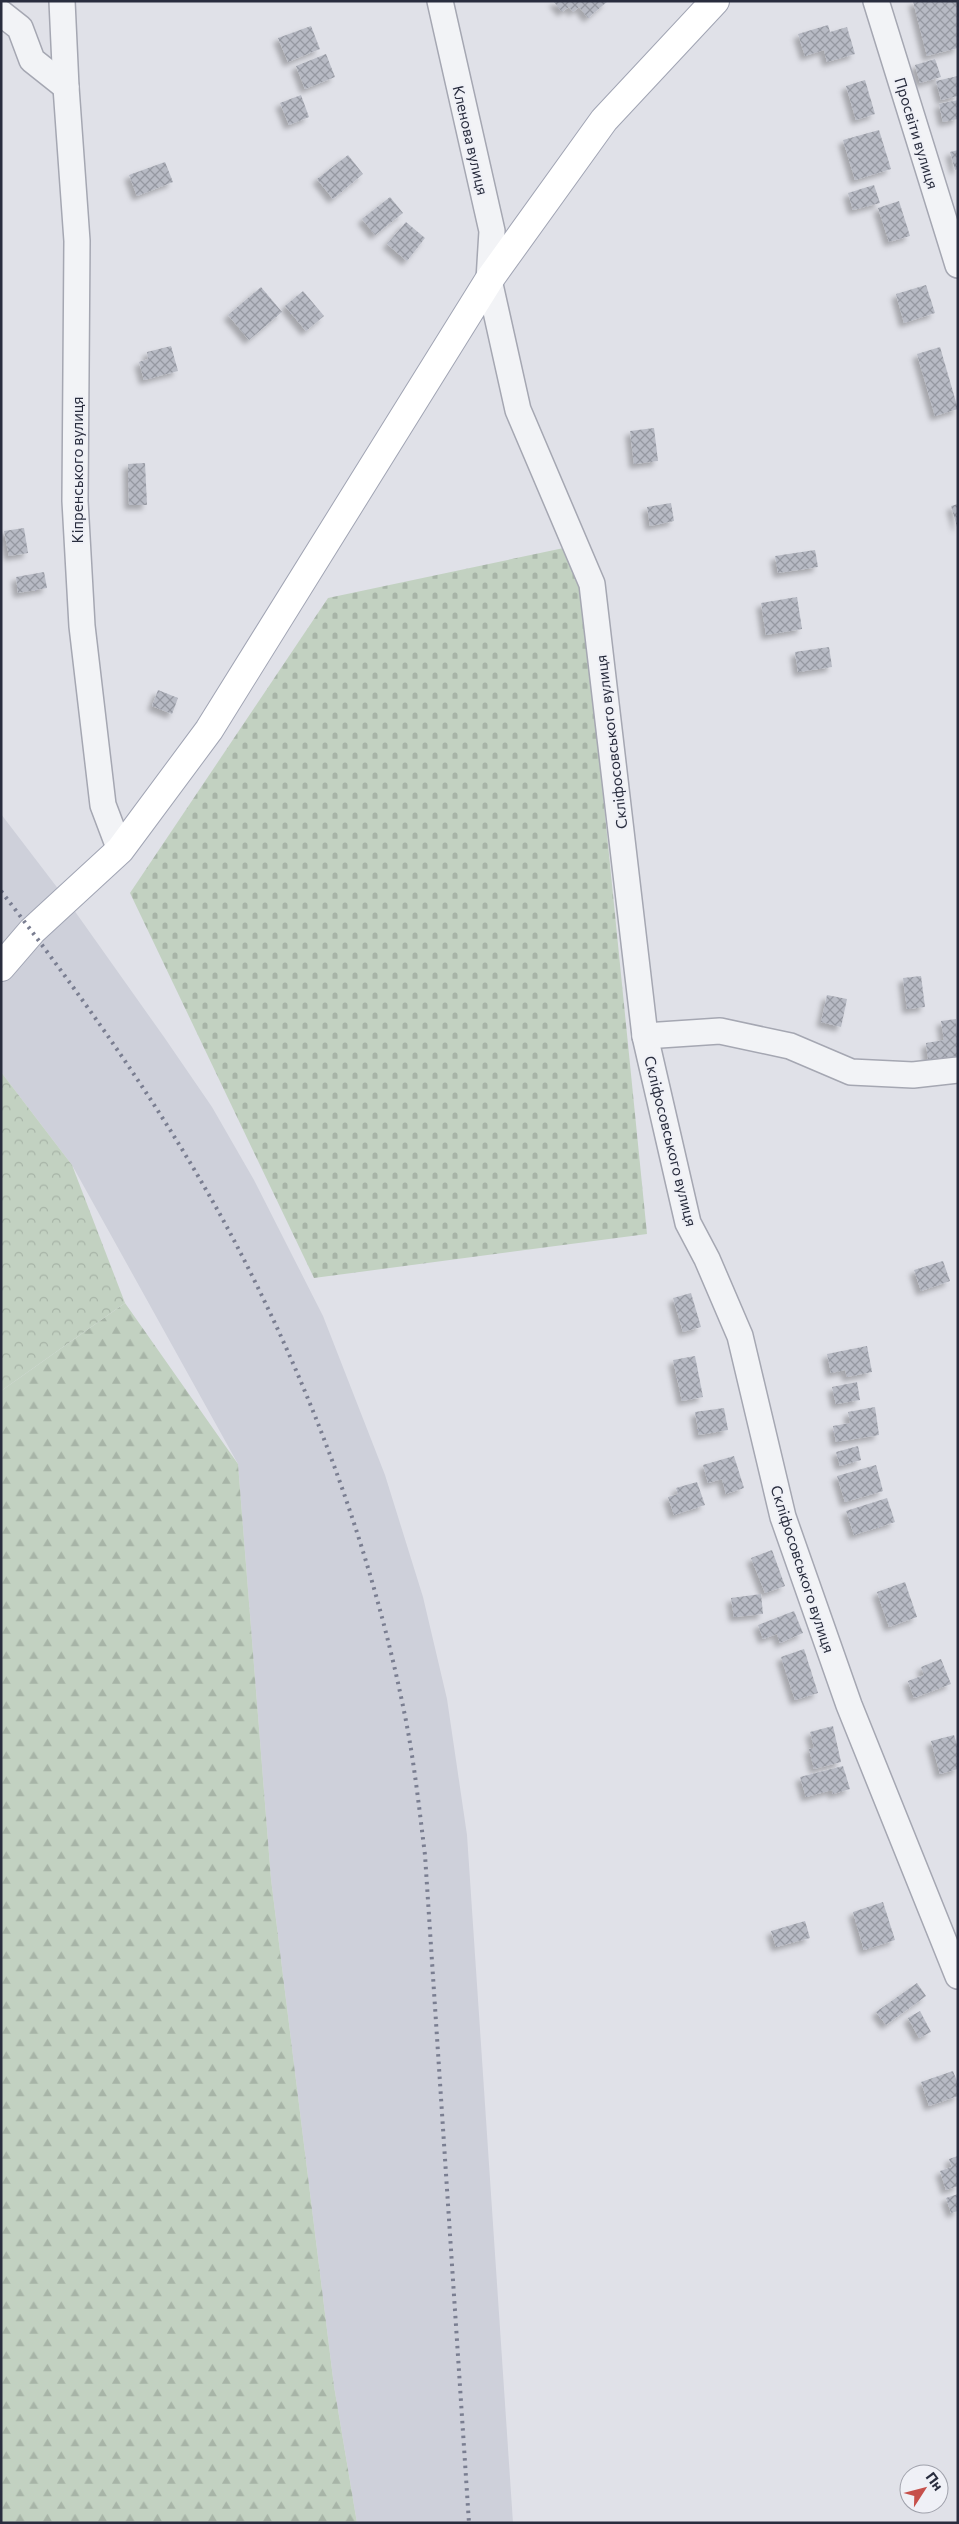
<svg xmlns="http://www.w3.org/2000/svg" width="959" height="2524" font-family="Commissioner,sans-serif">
<defs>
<pattern id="forest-firs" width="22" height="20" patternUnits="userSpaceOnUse" patternTransform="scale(1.25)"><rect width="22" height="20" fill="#c2d1c1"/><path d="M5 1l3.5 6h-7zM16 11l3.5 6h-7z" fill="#a7b4a7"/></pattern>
<pattern id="cemetery-stones" width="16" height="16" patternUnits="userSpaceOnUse" patternTransform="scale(1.25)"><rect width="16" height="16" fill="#c2d1c1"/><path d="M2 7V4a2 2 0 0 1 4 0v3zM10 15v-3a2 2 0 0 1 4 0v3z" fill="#a7b4a7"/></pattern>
<pattern id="park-crowns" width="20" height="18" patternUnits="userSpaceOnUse" patternTransform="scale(1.25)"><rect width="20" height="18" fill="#c2d1c1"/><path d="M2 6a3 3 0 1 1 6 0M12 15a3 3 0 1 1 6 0" fill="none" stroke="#a7b4a7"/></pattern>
<pattern id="building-cross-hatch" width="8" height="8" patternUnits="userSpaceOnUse" patternTransform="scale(1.25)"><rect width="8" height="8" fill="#b7bac4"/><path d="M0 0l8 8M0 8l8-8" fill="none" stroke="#9598a1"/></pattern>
<filter id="shadow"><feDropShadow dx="-4.5" dy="4.5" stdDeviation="2.5" flood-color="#0004"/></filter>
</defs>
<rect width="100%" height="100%" fill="#e0e1e8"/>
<polygon fill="#ced0da" points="1,814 69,903 164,1037 212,1107 254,1180 323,1316 385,1475 423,1597 447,1699 467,1835 513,2523 357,2523 334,2386 271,1879 238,1464 72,1165 1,1072"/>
<polygon fill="url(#forest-firs)" points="125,1303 238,1464 271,1879 334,2386 357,2523 1,2523 1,1391"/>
<polygon fill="url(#cemetery-stones)" points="578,545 647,1234 314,1278 130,893 328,598"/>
<polygon fill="url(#park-crowns)" points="1,1072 72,1165 125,1303 1,1391"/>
<g fill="url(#building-cross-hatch)" filter="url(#shadow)">
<polygon points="553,1 608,1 588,18 579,7 573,12 569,7 562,12"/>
<polygon points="913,1 958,1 958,48 927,56"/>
<polygon points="828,25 830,32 847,27 855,54 827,62 824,50 805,56 798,34"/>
<polygon points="311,26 320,49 288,62 278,38"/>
<polygon points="326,54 335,77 305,89 296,66"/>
<polygon points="935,59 941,77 920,83 915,65"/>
<polygon points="958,76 958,96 941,100 936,81"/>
<polygon points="865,80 875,114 856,120 846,86"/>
<polygon points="301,95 309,117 289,125 280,103"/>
<polygon points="958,100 958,119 943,122 939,104"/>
<polygon points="879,130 891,169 855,180 843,140"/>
<polygon points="958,150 958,169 955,170 950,152"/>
<polygon points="348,155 363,174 333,199 317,179"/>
<polygon points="165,162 173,182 137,196 129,175"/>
<polygon points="874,185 880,203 853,210 848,193"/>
<polygon points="390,197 403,213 375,235 362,219"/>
<polygon points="899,201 910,236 889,242 878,208"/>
<polygon points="406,222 425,238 407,261 387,244"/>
<polygon points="926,285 935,313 904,323 896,294"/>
<polygon points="261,287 282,312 249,340 228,315"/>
<polygon points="303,291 324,316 306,331 285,306"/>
<polygon points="171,346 178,371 144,380 139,362 148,359 147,352"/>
<polygon points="940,347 958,409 935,416 917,354"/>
<polygon points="654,428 658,461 634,464 630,431"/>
<polygon points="145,463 147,505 129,505 128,464"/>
<polygon points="671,503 674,521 650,526 647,507"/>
<polygon points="958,504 958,527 957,527 951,506"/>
<polygon points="24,528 28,553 9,556 4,531"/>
<polygon points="815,550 818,567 778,573 775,556"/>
<polygon points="44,572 47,588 18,593 16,577"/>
<polygon points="797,597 802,629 766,635 761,603"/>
<polygon points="829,647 832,667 798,672 795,652"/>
<polygon points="158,690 178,698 172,714 152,706"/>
<polygon points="921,976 925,1007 907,1009 903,978"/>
<polygon points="827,995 847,999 841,1027 821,1022"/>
<polygon points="956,1019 958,1056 928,1060 926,1043 944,1040 941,1021"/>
<polygon points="943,1261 950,1281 921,1291 914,1270"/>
<polygon points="691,1293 701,1327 683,1332 673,1298"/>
<polygon points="867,1346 872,1372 847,1377 845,1370 831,1373 827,1354"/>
<polygon points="695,1356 703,1397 682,1401 673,1360"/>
<polygon points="857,1382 860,1400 836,1404 832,1387"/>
<polygon points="875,1407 879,1435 836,1442 833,1426 850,1423 848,1412"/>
<polygon points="724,1408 728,1430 699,1435 695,1412"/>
<polygon points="858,1446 861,1460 840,1466 836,1452"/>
<polygon points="734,1456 744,1488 726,1494 722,1479 708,1483 703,1465"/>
<polygon points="876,1465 883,1491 845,1502 837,1476"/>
<polygon points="697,1482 705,1505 674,1515 668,1497 678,1494 676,1488"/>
<polygon points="887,1498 895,1522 854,1535 846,1511"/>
<polygon points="772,1550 785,1586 765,1593 751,1558"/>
<polygon points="905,1582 917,1617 889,1627 877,1592"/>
<polygon points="761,1594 763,1614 734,1617 731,1598"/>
<polygon points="794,1611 803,1633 780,1643 777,1634 763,1639 758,1625"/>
<polygon points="804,1649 818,1693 795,1700 781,1657"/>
<polygon points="941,1659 951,1684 914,1698 908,1681 924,1675 921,1667"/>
<polygon points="833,1726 841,1762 814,1769 809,1749 814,1748 810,1732"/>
<polygon points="954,1735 958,1748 958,1769 940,1774 931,1741"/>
<polygon points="843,1766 850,1789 833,1794 832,1790 806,1797 800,1777"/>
<polygon points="883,1902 895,1940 864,1950 853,1912"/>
<polygon points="805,1921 810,1938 776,1947 771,1931"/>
<polygon points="917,1983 926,1996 886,2025 876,2012"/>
<polygon points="920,2011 931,2032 919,2038 908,2018"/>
<polygon points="953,2071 958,2084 958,2096 929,2106 921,2082"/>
<polygon points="958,2156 958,2186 946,2190 940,2171 952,2167 949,2159"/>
<polygon points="958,2194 958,2211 951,2213 946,2198"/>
</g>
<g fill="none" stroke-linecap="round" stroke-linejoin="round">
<defs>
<g id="minor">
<polyline points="62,1 66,87 77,241 75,501 82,626 103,805 120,850"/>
<polyline points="440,1 492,231 489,280 518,410 592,584 645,1036 688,1223 707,1259 740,1336 783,1517 849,1705 958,1976"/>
<polyline points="876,1 958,265"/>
<polyline points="1,13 20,28 32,60 66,87"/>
<polyline points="645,1036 720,1031 790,1046 851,1072 913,1075 958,1070"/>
</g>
<polyline id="major" points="1,967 32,931 120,850 209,730 489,280 604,120 715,1"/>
</defs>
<use href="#minor" stroke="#a5a7b2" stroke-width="28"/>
<use href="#major" stroke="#a0a4b3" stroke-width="30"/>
<use href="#minor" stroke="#f2f3f6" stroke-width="25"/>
<use href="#major" stroke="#fff" stroke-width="28"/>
<path stroke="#7a7e91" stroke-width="4" stroke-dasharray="2.5 5" stroke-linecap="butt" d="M1 891C84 999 163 1109 228 1229 308 1379 370 1544 404 1711 414 1759 419 1807 425 1855L469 2523"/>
</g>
<g text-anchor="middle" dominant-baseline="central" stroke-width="4" stroke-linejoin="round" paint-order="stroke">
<g font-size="15" fill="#292d3e" stroke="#eff0f6">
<text transform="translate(917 133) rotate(73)">Просвіти вулиця</text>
<text transform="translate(471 140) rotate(77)">Кленова вулиця</text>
<text transform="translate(77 470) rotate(-90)">Кіпренського вулиця</text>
<text transform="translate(611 742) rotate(-97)">Скліфосовського вулиця</text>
<text transform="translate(671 1141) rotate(76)">Скліфосовського вулиця</text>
<text transform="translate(803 1569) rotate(72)">Скліфосовського вулиця</text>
</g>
</g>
<rect width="959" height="2524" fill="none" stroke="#292d3e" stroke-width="5"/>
<g transform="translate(924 2489) rotate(54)"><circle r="24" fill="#eff0f6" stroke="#a0a2ac"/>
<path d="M0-4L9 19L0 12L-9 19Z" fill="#c6504b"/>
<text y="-8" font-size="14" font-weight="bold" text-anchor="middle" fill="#292d3e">Пн</text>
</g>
</svg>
